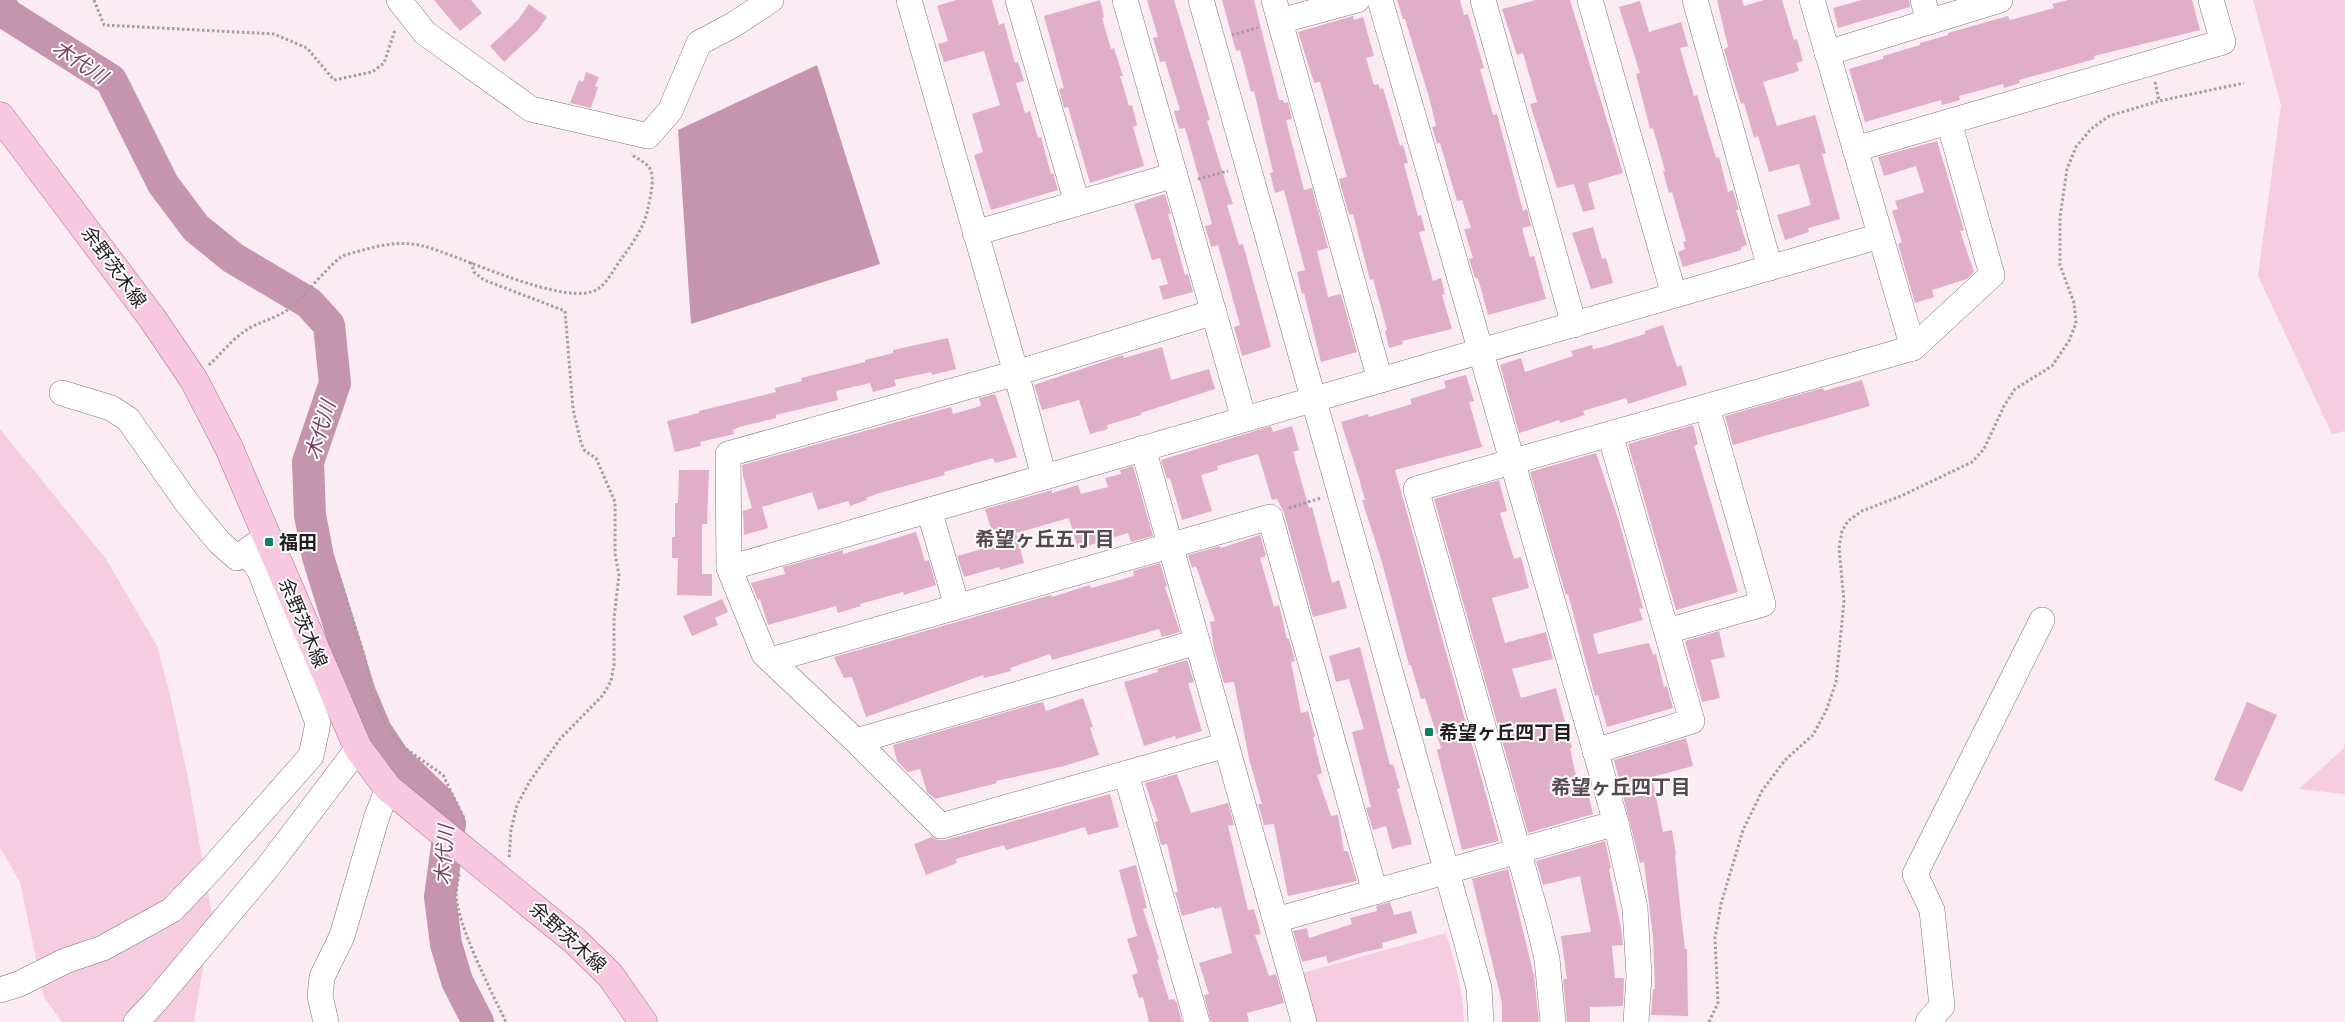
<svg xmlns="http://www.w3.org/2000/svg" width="2345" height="1022" font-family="'Space Grotesk','Noto Sans JP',sans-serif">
<rect width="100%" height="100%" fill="#faecf2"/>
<g fill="#f6cce0">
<polygon points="2253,0 2345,0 2345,431 2332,434 2258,276 2281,105"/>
<polygon points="0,429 106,559 157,646 170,695 187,773 212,915 194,1022 62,1022 44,997 20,882 0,848"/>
<polygon points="2345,740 2345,794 2299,789 2344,748"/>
<path d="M1446 933C1455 962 1463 991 1464 1022H1316L1303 973Z"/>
</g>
<polygon fill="#c594ad" points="817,65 880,264 691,324 678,130"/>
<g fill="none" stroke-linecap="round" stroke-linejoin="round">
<polyline stroke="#c594ad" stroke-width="32" points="0,5 8,15 111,80 163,184 196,228 233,258 309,303 329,325 335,383 308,462 310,515 318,557 360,693 376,731 394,758 438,800 450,824 440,897 446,944 457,981 478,1022"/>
</g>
<g fill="#e1aec8">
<polygon points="434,0 471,0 482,13 460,31"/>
<polygon points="956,0 992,0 999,25 1004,23 1015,63 1018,62 1024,81 1016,83 1025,113 1030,111 1038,138 1041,137 1051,174 1053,173 1058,190 991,210 974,155 983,152 972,114 1000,105 984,51 944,62 938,44 948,41 937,6"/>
<polygon points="1100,0 1104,17 1102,18 1111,49 1114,48 1123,76 1120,76 1129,106 1132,105 1137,125 1133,127 1144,166 1090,183 1068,107 1064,108 1059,89 1064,88 1044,16"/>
<polygon points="1147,0 1174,0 1210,120 1207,121 1223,174 1233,204 1227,205 1239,245 1243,244 1271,347 1242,356 1234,327 1240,325 1218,245 1211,247 1205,226 1212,224 1185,128 1179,129 1174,111 1180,110 1165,61 1160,62 1153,38 1158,37"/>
<polygon points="1222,0 1254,0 1279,100 1283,100 1284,103 1288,102 1292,119 1286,120 1304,190 1312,188 1328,248 1317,251 1328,297 1341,294 1357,352 1321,362 1304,293 1302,294 1297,272 1305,270 1284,190 1275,193 1270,173 1273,172 1254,91 1251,92 1240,50 1236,51"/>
<polygon points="1397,0 1460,0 1464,15 1468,14 1484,68 1480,69 1493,115 1497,114 1523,211 1527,209 1531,226 1522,228 1530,257 1534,256 1546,299 1488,315 1478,278 1475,278 1469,259 1473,258 1464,229 1471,228 1462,200 1457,201 1440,143 1437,144 1432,127 1436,126 1429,97 1405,19 1403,19"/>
<polygon points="1536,0 1570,0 1623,173 1588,183 1595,209 1583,212 1574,184 1557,188 1530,104 1537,102 1523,53 1517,55 1502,9"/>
<polygon points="1717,0 1742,0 1744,6 1764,0 1782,0 1794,40 1797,39 1803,61 1796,63 1799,71 1763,82 1777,126 1815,115 1826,153 1822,154 1840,219 1808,228 1809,232 1785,240 1777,215 1811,205 1799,164 1769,172 1758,136 1754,138 1744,103 1741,104 1728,63 1724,49 1728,47"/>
<polygon points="1862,0 1909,0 1910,7 1838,28 1833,8"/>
<polygon points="2068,0 2192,0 2200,30 2094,56 2095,59 2019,80 2020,83 2004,88 2003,84 1959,96 1960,100 1942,105 1941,100 1865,122 1849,69 1883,59 1883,56 1920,45 1920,43 1948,35 1948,33 2008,16 2010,20 2054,8 2052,4"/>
<polygon points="1640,1 1649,32 1681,22 1688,46 1680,48 1694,96 1697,95 1716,158 1719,157 1728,192 1733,190 1739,210 1736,210 1747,245 1741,247 1741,250 1683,267 1678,252 1685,249 1683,242 1686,241 1672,192 1669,193 1663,171 1665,171 1653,128 1650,129 1636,74 1640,73 1619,7"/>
<polygon points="529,4 547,17 538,30 504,62 490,46 518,20"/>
<polygon points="1353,16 1354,20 1363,17 1374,56 1366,58 1374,85 1378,84 1380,89 1383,88 1400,146 1403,145 1408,163 1404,164 1418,216 1421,215 1425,231 1419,232 1433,281 1441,278 1445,294 1442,295 1452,329 1402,341 1403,344 1389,348 1385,331 1387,330 1373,279 1370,280 1353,214 1349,215 1339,179 1347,177 1320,82 1314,83 1298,32"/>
<polygon points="586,72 599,77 595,86 598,87 591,108 570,103 579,80 583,82"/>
<polygon points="1937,141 1964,230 1960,231 1974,272 1967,279 1932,290 1934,297 1915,303 1898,244 1902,242 1892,211 1898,209 1895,201 1924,192 1916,166 1884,176 1878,157"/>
<polygon points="1165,194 1171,214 1168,214 1185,275 1188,274 1193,292 1163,300 1159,286 1168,284 1160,258 1152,260 1134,204"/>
<polygon points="1593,227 1602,259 1606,258 1613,283 1591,289 1572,233"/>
<polygon points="1663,325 1677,367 1681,365 1687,385 1628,404 1626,398 1583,411 1585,415 1560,423 1559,420 1519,433 1500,365 1521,358 1525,372 1573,356 1571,351 1592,345 1593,349 1603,347 1645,334 1645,331"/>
<polygon points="948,338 956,369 932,375 931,372 894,380 896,386 873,392 870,383 836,391 838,400 776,415 776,418 739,427 733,430 734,434 700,442 701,446 675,452 667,421 699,413 699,411 776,392 775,388 802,381 801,378 865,362 865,360 893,353 893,350"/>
<polygon points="1162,347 1171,380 1209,369 1215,389 1141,413 1141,415 1107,425 1108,429 1090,434 1079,400 1042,410 1034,385 1123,355 1124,358"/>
<polygon points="1466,375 1474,401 1469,402 1482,447 1395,470 1499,841 1462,850 1437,750 1441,748 1425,698 1421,699 1411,665 1409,665 1382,562 1362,500 1365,500 1359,478 1341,422 1368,414 1369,417 1412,404 1410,399 1446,388 1444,381"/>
<polygon points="1862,380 1870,406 1733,445 1725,416 1823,388 1824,391"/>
<polygon points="995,394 1017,457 995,463 993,458 944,472 945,475 876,494 866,498 867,500 850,506 848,501 818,510 812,492 762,507 768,528 744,535 743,511 752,508 743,476 742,465 951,407 953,414 981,406 979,398"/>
<polygon points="1693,425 1698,444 1694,446 1738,592 1676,610 1628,444"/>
<polygon points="1271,426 1273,432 1292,426 1299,450 1293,452 1309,508 1312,507 1332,583 1339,580 1347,608 1313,617 1284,513 1277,499 1272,500 1258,454 1217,466 1218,470 1201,475 1212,511 1182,520 1170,478 1167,479 1161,460"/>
<polygon points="1596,453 1619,521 1643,608 1639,609 1643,620 1593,634 1598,654 1649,643 1653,655 1656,654 1664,687 1667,686 1673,708 1607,727 1598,695 1595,696 1568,594 1566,595 1530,472"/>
<polygon points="1133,466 1153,536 1131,542 1128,533 1078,549 1069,518 1016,533 1024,563 1000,570 999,567 964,577 957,556 996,545 985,509 1052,490 1052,493 1078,485 1081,494 1108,487 1105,478 1121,474 1120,470"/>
<polygon points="679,470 709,470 707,524 702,524 702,574 712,574 712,596 677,595 678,558 672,558 672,537 675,537 675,503 678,503"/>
<polygon points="1499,480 1507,511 1500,513 1514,559 1521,557 1529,588 1492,598 1505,643 1546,632 1553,659 1512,669 1521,698 1556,688 1572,748 1570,748 1580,795 1588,793 1593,814 1528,833 1434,499"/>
<polygon points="916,532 925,561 929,560 936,585 904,595 903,592 860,604 861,606 838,613 836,606 768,625 760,599 758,600 751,583 785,574 783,567 843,550 843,554"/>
<polygon points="1260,535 1266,556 1260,558 1274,607 1279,605 1287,639 1289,639 1295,661 1291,662 1301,713 1308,711 1315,737 1313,737 1322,773 1317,775 1331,816 1338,815 1344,851 1348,851 1357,881 1288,896 1274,824 1264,825 1258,804 1262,804 1250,763 1234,682 1224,683 1214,649 1210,622 1215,621 1196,566 1192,568 1188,555 1220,546 1221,548"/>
<polygon points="1160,563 1167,586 1165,587 1180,632 1162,637 1159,629 1052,660 1050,654 1010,668 1011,671 984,678 983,675 866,717 852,677 844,678 834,657 1051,595 1052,597 1090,585 1091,588 1134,576 1133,571"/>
<polygon points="722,599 728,612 715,618 718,625 692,636 683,616"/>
<polygon points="1719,631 1725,657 1711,660 1720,698 1702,702 1685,641"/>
<polygon points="1360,647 1390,765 1393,764 1400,788 1397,789 1412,844 1392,849 1386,826 1373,830 1366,808 1371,807 1352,732 1364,729 1349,679 1336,682 1329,656"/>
<polygon points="1187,660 1194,682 1188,683 1202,731 1176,739 1175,736 1144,746 1124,682 1158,672 1157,669"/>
<polygon points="1083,698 1093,727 1090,728 1099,755 1064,766 996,781 997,783 935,799 927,792 920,769 908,772 897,761 893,745 1034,704 1043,702 1046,711"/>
<polygon points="2247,702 2277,715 2242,792 2214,780"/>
<polygon points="1686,738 1693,766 1652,777 1663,832 1672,830 1676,855 1675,855 1681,915 1685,949 1687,949 1688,1016 1651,1015 1653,989 1655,989 1653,937 1644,862 1640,863 1614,760"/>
<polygon points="1177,774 1191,813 1228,803 1234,825 1228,826 1248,910 1254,909 1261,934 1255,935 1269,976 1276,974 1284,1003 1247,1013 1249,1022 1211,1022 1204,995 1209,994 1199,963 1232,953 1221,907 1215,909 1214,907 1182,916 1175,892 1178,892 1167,844 1161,845 1155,822 1158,821 1145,783"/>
<polygon points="1110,794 1119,827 1088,835 1085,827 1006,850 1004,845 956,859 957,863 926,875 914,844 932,837 938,840 945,840"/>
<polygon points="1605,841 1611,868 1609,869 1621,928 1623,945 1612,946 1615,978 1624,978 1623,1006 1590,1007 1590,1022 1567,1022 1563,979 1567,979 1561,936 1591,932 1580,876 1543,885 1536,861"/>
<polygon points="1136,865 1147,908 1143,909 1159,959 1157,960 1169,1000 1174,999 1177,1003 1182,1022 1149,1022 1143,997 1139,998 1132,975 1138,973 1127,939 1137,936 1119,870"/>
<polygon points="1508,869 1534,976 1539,1022 1502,1022 1502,1003 1472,879"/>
<polygon points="1390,902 1394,915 1411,911 1417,933 1382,943 1383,948 1360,953 1328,963 1326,956 1302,962 1293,931 1307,928 1309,938 1352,924 1350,918 1377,911 1376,906"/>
</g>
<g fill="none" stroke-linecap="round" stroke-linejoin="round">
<defs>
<g id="minor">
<polyline points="399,0 425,33 531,109 648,136 670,111 699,43 733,25 771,0"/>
<polyline points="909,0 1016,373 728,454 729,568 764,654 856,741 941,826 1226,745"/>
<polyline points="1018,0 1077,203"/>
<polyline points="1125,0 1244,419"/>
<polyline points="1201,0 1466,940 1479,988 1481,1022"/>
<polyline points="1274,0 1380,380"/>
<polyline points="1380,0 1616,823 1635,908 1639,976 1636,1022"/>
<polyline points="1483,0 1574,325"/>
<polyline points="1590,0 1674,295"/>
<polyline points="1695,0 1770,268"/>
<polyline points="1812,0 1913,348"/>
<polyline points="1923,0 1929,22"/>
<polyline points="1280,21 1357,0"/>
<polyline points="1827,53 2000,0"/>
<polyline points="1855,149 2223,42 2211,0"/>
<polyline points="975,233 1175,175"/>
<polyline points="62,393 111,408 128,419 187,503 219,542 237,558 256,544"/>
<polyline points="1143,448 1304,1022"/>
<polyline points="1044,477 1016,373 1214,312"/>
<polyline points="929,510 957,606"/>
<polyline points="729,568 1880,236"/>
<polyline points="1667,631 1763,604 1707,407"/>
<polyline points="771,660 1270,517 1375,892"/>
<polyline points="856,741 1197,642"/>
<polyline points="1595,751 1692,721 1610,434"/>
<polyline points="1126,774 1197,1022"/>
<polyline points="1276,920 1616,823"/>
<polyline points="0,990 19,984 65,961 103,948 172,910 214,866 311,756 318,723 260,571 247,552"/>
<polyline points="136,1022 154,1003 268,867 358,748"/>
<polyline points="326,1022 320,996 322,977 342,936 377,816 388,788"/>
<polyline points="1553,1022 1547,959 1538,921 1416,489 1913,348 1992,275 1949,122"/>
<polyline points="1928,1022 1942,1006 1932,910 1915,874 2042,620"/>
</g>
<polyline id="major" points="0,116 152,318 194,380 229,448 358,748 388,788 575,941 610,975 643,1022"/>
</defs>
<use href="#minor" stroke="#82767c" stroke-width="26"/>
<use href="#major" stroke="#aa7590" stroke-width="29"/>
<g stroke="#a79ca1" stroke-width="3" stroke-dasharray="2.5 2.5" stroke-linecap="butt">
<polyline points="94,0 104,25 274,34 307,48 334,80 372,72 384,63 395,30"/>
<polyline points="1232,35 1260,27"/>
<polyline points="2155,82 2159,101"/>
<polyline points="1198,179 1228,171"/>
<polyline points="471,262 474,272 484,280 565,311 573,409 581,443 585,451 596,458 615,502 615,554 619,575 614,618 614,665 611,681 603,695 560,739 530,781 517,805 511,830 509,859"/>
<path d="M209 365C221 354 233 338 248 329 263 320 281 317 294 305 304 296 336 257 345 255 370 248 397 239 423 246 457 254 571 311 599 288 608 282 615 267 622 258 632 244 645 226 648 208 650 197 656 178 649 167 645 162 636 158 631 154"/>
<polyline points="1289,508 1321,498"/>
<polyline points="340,579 365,658 372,694 385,723 402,746 443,775 464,818 464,823"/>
<path d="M459 874C458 880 457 886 456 893 456 923 492 993 506 1022"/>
<polyline points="1709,1022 1718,1003 1715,938 1721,904 1743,830 1762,791 1785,760 1813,735 1826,711 1836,682 1844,601 1839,548 1842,531 1848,521 1862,511 1901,496 1972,462 1984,449 2004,406 2015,389 2052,366 2069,341 2076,323 2074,303 2060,265 2060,217 2067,169 2076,147 2091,129 2109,116 2159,101 2244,83"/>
</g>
<use href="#minor" stroke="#fff" stroke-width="25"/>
<use href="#major" stroke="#f8c8e1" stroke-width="28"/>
</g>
<g fill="#098261" stroke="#fdfdfd" stroke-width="2">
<rect x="264" y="537" width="10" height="10" rx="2.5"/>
<rect x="1424" y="727" width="10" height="10" rx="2.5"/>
</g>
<g text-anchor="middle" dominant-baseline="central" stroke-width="4" stroke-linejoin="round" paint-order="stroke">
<g font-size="19" fill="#221d1f" stroke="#fdfdfd">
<text transform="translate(114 267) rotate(54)">余野茨木線</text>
<text transform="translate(303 623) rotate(67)">余野茨木線</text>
<text transform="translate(568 937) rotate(42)">余野茨木線</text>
</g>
<g font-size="19" font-weight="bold" fill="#221d1f" stroke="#fdfdfd" text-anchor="start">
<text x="279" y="542">福田</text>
<text x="1439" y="732">希望ヶ丘四丁目</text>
</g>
<g font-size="20" font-style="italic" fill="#7c3e61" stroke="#fdfdfd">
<text transform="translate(80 62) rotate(34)">木代川</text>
<text transform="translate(320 430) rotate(-73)">木代川</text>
<text transform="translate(444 855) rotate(-86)">木代川</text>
</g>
<g font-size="20" font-weight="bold" fill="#55494f" stroke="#fdfdfd">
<text x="1045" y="539">希望ヶ丘五丁目</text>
<text x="1621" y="787">希望ヶ丘四丁目</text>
</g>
</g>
</svg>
